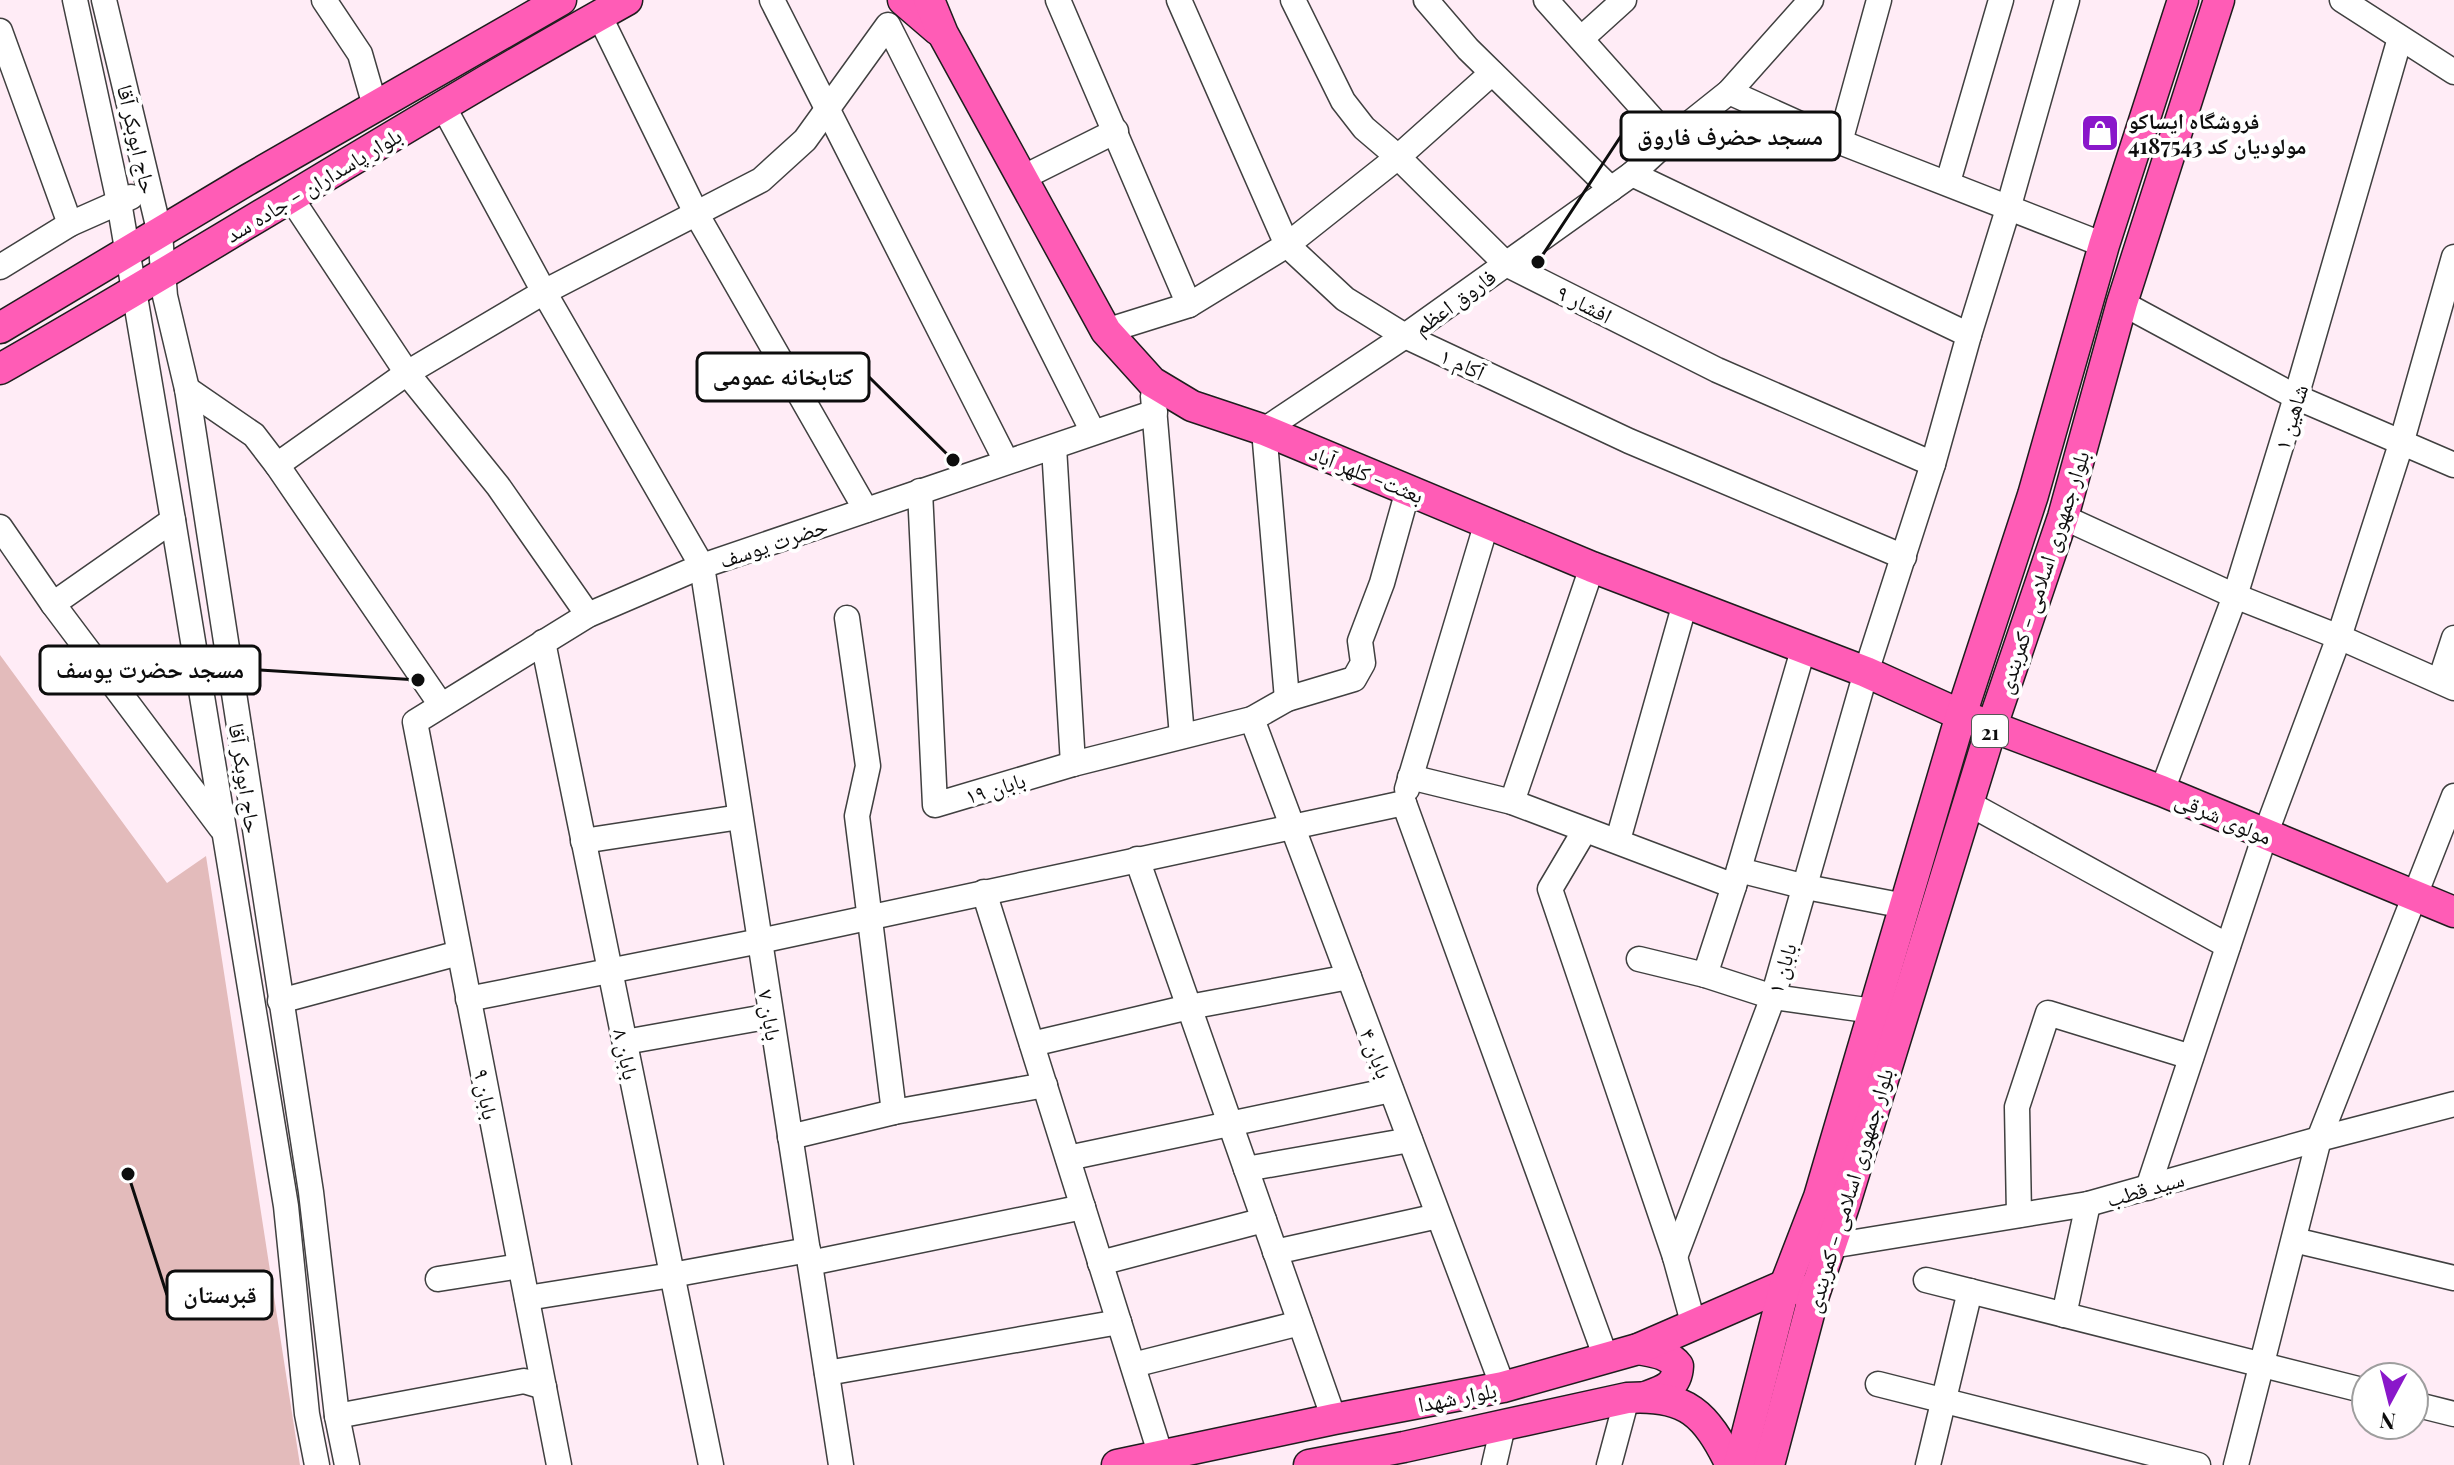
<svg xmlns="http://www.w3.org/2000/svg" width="2454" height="1465" font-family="'Playfair Display','Noto Naskh Arabic',serif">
<rect width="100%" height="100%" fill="#ffecf6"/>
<polygon fill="#e3bbbb" points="0,655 167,883 206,856 300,1465 0,1465"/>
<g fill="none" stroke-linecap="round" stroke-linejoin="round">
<defs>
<g id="minor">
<polyline points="75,0 119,202 173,520 286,1206 307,1414 317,1465"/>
<polyline points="104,0 160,234 165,296 187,389 311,1192 337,1416 347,1465"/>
<polyline points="324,0 360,54 375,106"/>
<polyline points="772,0 1006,461"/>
<polyline points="1058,0 1189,305"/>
<polyline points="1179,0 1287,245 1345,299 1405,336 1629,441 1904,557"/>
<polyline points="1293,0 1343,101 1364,128 1398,157 1506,264 1717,370 1933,464"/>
<polyline points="1426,0 1468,49 1611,189"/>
<polyline points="1546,0 1670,139"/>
<polyline points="2342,0 2454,72"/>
<polyline points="599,15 697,215 866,510"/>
<polyline points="0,31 70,224"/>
<polyline points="1582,38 1624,0"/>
<polyline points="1729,92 1840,142 2104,245"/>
<polyline points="443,106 544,292 702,566 841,1465"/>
<polyline points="1840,142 1879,0"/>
<polyline points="1632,174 1969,335"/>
<polyline points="1022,178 1116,131"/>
<polyline points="1948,182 2001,0"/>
<polyline points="291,198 407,373 498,486 588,615"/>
<polyline points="0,267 70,224 131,197"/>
<polyline points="2122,303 2296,397 2454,465"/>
<polyline points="1106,331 1189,305 1287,245 1398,157 1492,73"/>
<polyline points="187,389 254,435 277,465 407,373 544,292 761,180 805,140 888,25 1093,432"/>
<polyline points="1153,396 1182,736"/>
<polyline points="1054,447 1073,764"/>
<polyline points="277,465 441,705"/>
<polyline points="920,491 935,805 1073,764 1252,719 1287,699 1354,679 1363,663 1360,641 1382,583 1408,490"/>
<polyline points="2063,517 2235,596 2339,637 2454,688"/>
<polyline points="0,527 53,604 221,828"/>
<polyline points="53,604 173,520"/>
<polyline points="847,618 868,766 857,816 894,1112"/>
<polyline points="543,642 711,1465"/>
<polyline points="2440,681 2454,638"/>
<polyline points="1287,699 1264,430 1405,336 1632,174 1670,139 1729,92 1811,0"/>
<polyline points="1252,719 1503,1387"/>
<polyline points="1410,777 1512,802 1734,886"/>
<polyline points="1407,789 1487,522"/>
<polyline points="2162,791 2235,596 2296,397 2400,38"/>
<polyline points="1512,802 1592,567"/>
<polyline points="1404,803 1606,1358"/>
<polyline points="1968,803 2228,946"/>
<polyline points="1585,830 1550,889 1675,1257 1694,1326"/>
<polyline points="1618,840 1685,603"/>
<polyline points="583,841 740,817"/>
<polyline points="1137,859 1334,1419"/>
<polyline points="1739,870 1806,887 1905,906"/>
<polyline points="984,892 1161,1456"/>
<polyline points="1639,959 1705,975 1773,997 1873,1011"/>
<polyline points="1705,975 1734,886 1803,650"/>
<polyline points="468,999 760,941 1404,803"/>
<polyline points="280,1001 459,953"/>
<polyline points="625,1042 771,1016"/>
<polyline points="1032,1044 1189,1007 1349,977"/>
<polyline points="790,1137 894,1112 1045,1085"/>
<polyline points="1068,1158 1391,1090"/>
<polyline points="1246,1169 1410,1140"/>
<polyline points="2148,1188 2265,835 2339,637 2401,444 2454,257"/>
<polyline points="2019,1215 2017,1107 2048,1013 2191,1057"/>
<polyline points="2294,1240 2454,1278"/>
<polyline points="1831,1246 2088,1204 2319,1139 2454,1104"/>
<polyline points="1275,1252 1438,1216"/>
<polyline points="1675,1257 1773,997 1866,672 1933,464 1969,335 2008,209 2067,0"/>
<polyline points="810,1263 1083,1207"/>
<polyline points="1100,1263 1264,1220"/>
<polyline points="438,1279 520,1266"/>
<polyline points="1926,1280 2366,1391"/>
<polyline points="527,1298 672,1275 808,1250"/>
<polyline points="2064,1315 2088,1204"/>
<polyline points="1133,1365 1300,1323"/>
<polyline points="827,1373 1119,1322"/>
<polyline points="1878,1384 2198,1465"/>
<polyline points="2414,1404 2454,1414"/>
<polyline points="337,1416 524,1381 544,1387"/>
<polyline points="559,1465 415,722 588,615 702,566 1155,412"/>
<polyline points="1494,1465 1503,1426"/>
<polyline points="1609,1465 1627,1398"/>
<polyline points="1928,1465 1970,1291"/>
<polyline points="2236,1465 2319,1139 2454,796"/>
</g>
<g id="major">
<polyline points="903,0 938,30"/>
<polyline points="929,0 943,34 1106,331 1152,382 1192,406 1264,430 1592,567 1866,672 1961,715 2162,791 2454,912"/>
<polyline points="0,328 249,179 561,0"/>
<path d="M0 369C211 249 415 118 627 0"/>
<path d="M1638 1349C1653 1352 1668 1353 1678 1366 1677 1386 1665 1390 1648 1396"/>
<polyline points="1117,1465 1334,1419 1503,1387 1638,1349 1785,1285 1797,1289"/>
<path d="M1309 1465 1404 1447 1627 1398C1687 1394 1706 1414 1731 1465"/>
<polyline points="1739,1465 1785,1285 1819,1197 1961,715 2033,495 2104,245 2183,0"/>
<polyline points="1769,1465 1814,1295 1845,1203 1992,726 2063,517 2122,303 2219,0"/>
</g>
</defs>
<use href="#minor" stroke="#404040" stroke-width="27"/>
<use href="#major" stroke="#1e1e1e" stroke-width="33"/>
<use href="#minor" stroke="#fff" stroke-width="24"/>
<use href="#major" stroke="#ff5cb6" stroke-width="30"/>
</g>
<defs>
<symbol id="shop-square" viewBox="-11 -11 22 22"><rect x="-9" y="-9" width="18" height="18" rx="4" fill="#8a17ca" stroke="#fff"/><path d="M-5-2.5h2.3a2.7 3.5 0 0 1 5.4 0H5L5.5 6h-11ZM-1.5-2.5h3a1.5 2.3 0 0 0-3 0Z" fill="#fff"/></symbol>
</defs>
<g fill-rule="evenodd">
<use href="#shop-square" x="2078" y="111" width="44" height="44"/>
</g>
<g text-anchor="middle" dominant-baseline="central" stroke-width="8" stroke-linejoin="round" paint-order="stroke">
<rect fill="#fff" stroke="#565656" stroke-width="2" x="1972" y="715" width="36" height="32" rx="6"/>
<g font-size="20" font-weight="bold" fill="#0d0d0d">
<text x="1990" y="731">21</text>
</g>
<g font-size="22" font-weight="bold" fill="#0d0d0d" stroke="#fff" text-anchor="start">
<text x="2128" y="120">فروشگاە ایساکو<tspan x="2128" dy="25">مولودیان کد 4187543</tspan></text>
</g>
<g font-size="22" fill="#0d0d0d" stroke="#fff">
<text transform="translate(138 139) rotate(77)">حاج ابوبکر آقا</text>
<text transform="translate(313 184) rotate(-31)">بلوار پاسداران - جاده سد</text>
<text transform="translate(1454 301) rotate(-36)">فاروق اعظم</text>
<text transform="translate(1585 303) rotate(27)">افشار ۹</text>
<text transform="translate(1463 363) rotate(25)">آکام ۱</text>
<text transform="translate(2290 417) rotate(-73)">شاهین ۱</text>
<text transform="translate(1367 473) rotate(22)">بعثت- کلهر آباد</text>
<text transform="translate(773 542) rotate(-19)">حضرت یوسف</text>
<text transform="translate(2042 572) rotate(-72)">بلوار جمهوری اسلامی - کمربندی</text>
<text transform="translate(246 778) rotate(81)">حاج ابوبکر آقا</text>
<text transform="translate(995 787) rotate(-17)">بابان ۱۹</text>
<text transform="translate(2224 817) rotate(23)">مولوی شرقی</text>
<text transform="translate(1781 968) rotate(-73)">بابان ۱</text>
<text transform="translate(771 1015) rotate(81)">بابان ۷</text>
<text transform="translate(1377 1053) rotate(69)">بابان ۴</text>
<text transform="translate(627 1054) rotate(78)">بابان ۸</text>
<text transform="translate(487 1094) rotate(79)">بابان ۹</text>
<text transform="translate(2145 1188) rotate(-16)">سید قطب</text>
<text transform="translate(1848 1190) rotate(-73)">بلوار جمهوری اسلامی - کمربندی</text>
<text transform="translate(1457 1396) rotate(-11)">بلوار شهدا</text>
</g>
</g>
<path fill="none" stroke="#0d0d0d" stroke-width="3" d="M1538 262L1621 136M953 460L869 377M418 680L260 670M128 1174L167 1295"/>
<g fill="#0d0d0d" stroke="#fff" stroke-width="3">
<circle cx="1538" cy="262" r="8"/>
<circle cx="953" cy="460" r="8"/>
<circle cx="418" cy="680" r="8"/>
<circle cx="128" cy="1174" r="8"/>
</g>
<g fill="#fff" stroke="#0d0d0d" stroke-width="3">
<rect x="1621" y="112" width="219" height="48" rx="8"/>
<rect x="697" y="353" width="172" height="48" rx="8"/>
<rect x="40" y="646" width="220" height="48" rx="8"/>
<rect x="167" y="1271" width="105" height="48" rx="8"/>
</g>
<g font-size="24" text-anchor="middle" font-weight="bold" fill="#0d0d0d">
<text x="1730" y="145">مسجد حضرف فاروق</text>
<text x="783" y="385">کتابخانه عمومی</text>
<text x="150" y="678">مسجد حضرت یوسف</text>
<text x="220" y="1303">قبرستان</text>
</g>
<g transform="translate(2390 1401) rotate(187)"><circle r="38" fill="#ffffff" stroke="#9e9e9e" stroke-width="2"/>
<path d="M0-6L14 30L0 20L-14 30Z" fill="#8a17ca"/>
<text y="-12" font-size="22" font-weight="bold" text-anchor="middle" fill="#0d0d0d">N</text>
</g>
</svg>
